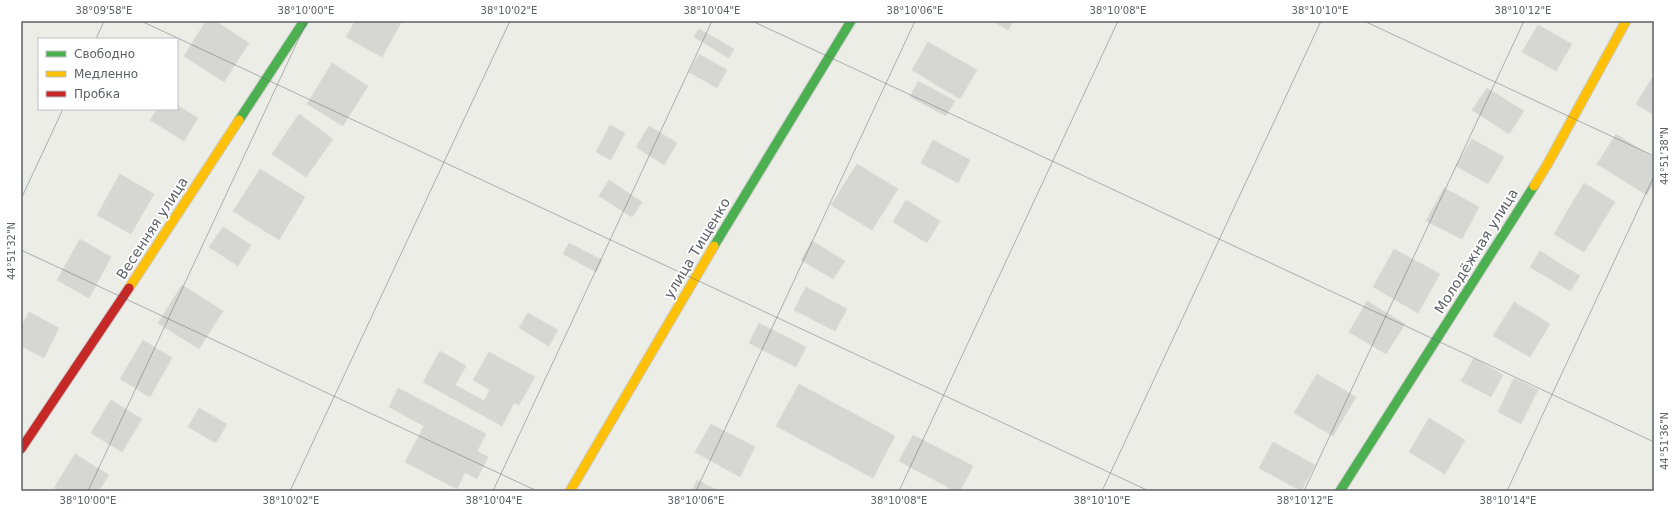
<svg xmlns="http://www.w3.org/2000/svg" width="1675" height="512" font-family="'DejaVu Sans',sans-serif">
<rect width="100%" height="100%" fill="#edede8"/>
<g fill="#d6d6d3" stroke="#dddbd6">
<polygon points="206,21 215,21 249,43 224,82 184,56"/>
<polygon points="355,21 402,21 382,57 346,37"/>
<polygon points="993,21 1013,21 1008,30"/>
<polygon points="1538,25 1572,44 1556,71 1522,52"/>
<polygon points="699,29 734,49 729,58 694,37"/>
<polygon points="928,42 977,70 960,99 912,70"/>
<polygon points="699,54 727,70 717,88 689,72"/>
<polygon points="332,63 368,86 343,126 307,104"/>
<polygon points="1652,78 1654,79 1654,115 1636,104"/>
<polygon points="918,81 955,101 946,116 910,97"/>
<polygon points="1487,88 1524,111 1509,134 1472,110"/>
<polygon points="177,105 198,118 184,141 150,120 157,109 177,109"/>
<polygon points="299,114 333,139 306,177 272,154"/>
<polygon points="610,125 625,133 611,160 596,152"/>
<polygon points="649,126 677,143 664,165 636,147"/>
<polygon points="1616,134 1654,158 1654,183 1647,195 1597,164"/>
<polygon points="1472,139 1504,157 1488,184 1456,166"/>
<polygon points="933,140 970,160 958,183 921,163"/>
<polygon points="857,164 898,189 872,230 831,205"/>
<polygon points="260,169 305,197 279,240 233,211"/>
<polygon points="120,174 154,194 131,234 97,215"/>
<polygon points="609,180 642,202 632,217 599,196"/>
<polygon points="1584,183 1615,202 1584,252 1554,234"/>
<polygon points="1444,188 1479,207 1462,239 1426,221"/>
<polygon points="906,200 940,221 927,243 893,222"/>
<polygon points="223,227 251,245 238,266 209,247"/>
<polygon points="80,239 111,257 89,298 57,280"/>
<polygon points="812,241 845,261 833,279 801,260"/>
<polygon points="569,243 602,260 596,272 563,254"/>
<polygon points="1394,249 1440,274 1418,313 1373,287"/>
<polygon points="1540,251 1580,276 1570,291 1530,267"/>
<polygon points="182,285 223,311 199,349 158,323"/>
<polygon points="806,287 847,309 835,331 794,310"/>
<polygon points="1367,301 1405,324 1386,354 1349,332"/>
<polygon points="1514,302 1550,324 1530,357 1493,336"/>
<polygon points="29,312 59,328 44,358 21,346 21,327"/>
<polygon points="528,313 558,330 549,346 519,328"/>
<polygon points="759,323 806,347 796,367 749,343"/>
<polygon points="143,340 172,358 150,397 120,379"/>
<polygon points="440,351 466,366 455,385 484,401 490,390 473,380 489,352 535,377 519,405 514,403 502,426 423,382"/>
<polygon points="1474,358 1503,375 1491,397 1461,381"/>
<polygon points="1317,374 1356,397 1333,436 1294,413"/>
<polygon points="1514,378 1538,390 1521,424 1498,412"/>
<polygon points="799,384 895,436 873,478 776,426"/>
<polygon points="398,388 486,434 477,451 488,457 477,479 465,472 457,489 405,462 424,426 389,407"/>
<polygon points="111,400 142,419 122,452 91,433"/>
<polygon points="199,408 227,424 216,443 188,427"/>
<polygon points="1429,418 1465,440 1445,474 1409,452"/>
<polygon points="711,424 755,447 740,477 695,452"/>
<polygon points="913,435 973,466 960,491 955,491 899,461"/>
<polygon points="1273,442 1315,465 1301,491 1259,468"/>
<polygon points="75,454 109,475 99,491 59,491 54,488"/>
<polygon points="697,480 719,491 692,491"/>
</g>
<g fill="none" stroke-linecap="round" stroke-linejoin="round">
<defs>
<g id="fast">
<polyline points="239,120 304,21"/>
<polyline points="714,246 851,21"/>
<polyline points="1340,491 1534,186"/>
</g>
<g id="slow">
<polyline points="1534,186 1547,165 1626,21"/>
<polyline points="129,288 239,120"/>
<polyline points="570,491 714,246"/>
</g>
<polyline id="jam" points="21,449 129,288"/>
</defs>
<use href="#fast" stroke="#c9cac9" stroke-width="11"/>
<use href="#slow" stroke="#c9cac9" stroke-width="11"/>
<use href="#jam" stroke="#c9cac9" stroke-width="11"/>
<use href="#fast" stroke="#4caf50" stroke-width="9"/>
<use href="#slow" stroke="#ffc107" stroke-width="9"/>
<use href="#jam" stroke="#c62828" stroke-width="9"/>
</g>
<path fill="none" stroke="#5c6167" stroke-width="1" stroke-opacity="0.45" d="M141 21 1149 491M752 21 1654 442M1364 21 1654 156M96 39 104 21M21 199 63 109M21 250 537 491M88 491 307 21M290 491 510 21M493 491 712 21M696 491 915 21M899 491 1118 21M1102 491 1321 21M1304 491 1524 21M1507 491 1654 176"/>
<g text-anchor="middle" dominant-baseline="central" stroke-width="3.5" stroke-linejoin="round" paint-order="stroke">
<g font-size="14" fill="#5c6167" stroke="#fff">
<text transform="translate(152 228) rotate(-57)">Весенняя улица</text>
<text transform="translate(697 248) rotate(-59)">улица Тищенко</text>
<text transform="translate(1476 251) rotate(-58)">Молодёжная улица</text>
</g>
</g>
<rect width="1675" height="512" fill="none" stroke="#ffffff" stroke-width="44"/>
<rect x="38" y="38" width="140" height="72" fill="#ffffff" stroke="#bec0c2"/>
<rect x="46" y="51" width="20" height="6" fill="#4caf50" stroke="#bec0c2"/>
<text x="74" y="58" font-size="12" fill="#5c6167">Свободно</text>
<rect x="46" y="71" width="20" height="6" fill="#ffc107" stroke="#bec0c2"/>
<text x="74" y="78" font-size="12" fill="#5c6167">Медленно</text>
<rect x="46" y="91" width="20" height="6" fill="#c62828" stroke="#bec0c2"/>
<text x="74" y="98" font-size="12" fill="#5c6167">Пробка</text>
<rect x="22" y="22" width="1631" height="468" fill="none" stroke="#5c6167" stroke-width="1.5"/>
<g font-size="10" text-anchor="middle" fill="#5c6167">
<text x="104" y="14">38°09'58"E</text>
<text x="306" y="14">38°10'00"E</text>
<text x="509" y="14">38°10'02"E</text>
<text x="712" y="14">38°10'04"E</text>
<text x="915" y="14">38°10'06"E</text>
<text x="1118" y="14">38°10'08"E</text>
<text x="1320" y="14">38°10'10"E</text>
<text x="1523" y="14">38°10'12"E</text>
<text transform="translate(1664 156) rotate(-90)" y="4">44°51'38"N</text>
<text transform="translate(11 251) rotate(-90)" y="4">44°51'32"N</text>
<text transform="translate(1664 441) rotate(-90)" y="4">44°51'36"N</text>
<text x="88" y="504">38°10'00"E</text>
<text x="291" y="504">38°10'02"E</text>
<text x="494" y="504">38°10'04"E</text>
<text x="696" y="504">38°10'06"E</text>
<text x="899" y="504">38°10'08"E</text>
<text x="1102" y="504">38°10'10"E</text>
<text x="1305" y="504">38°10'12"E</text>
<text x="1508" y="504">38°10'14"E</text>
</g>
</svg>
